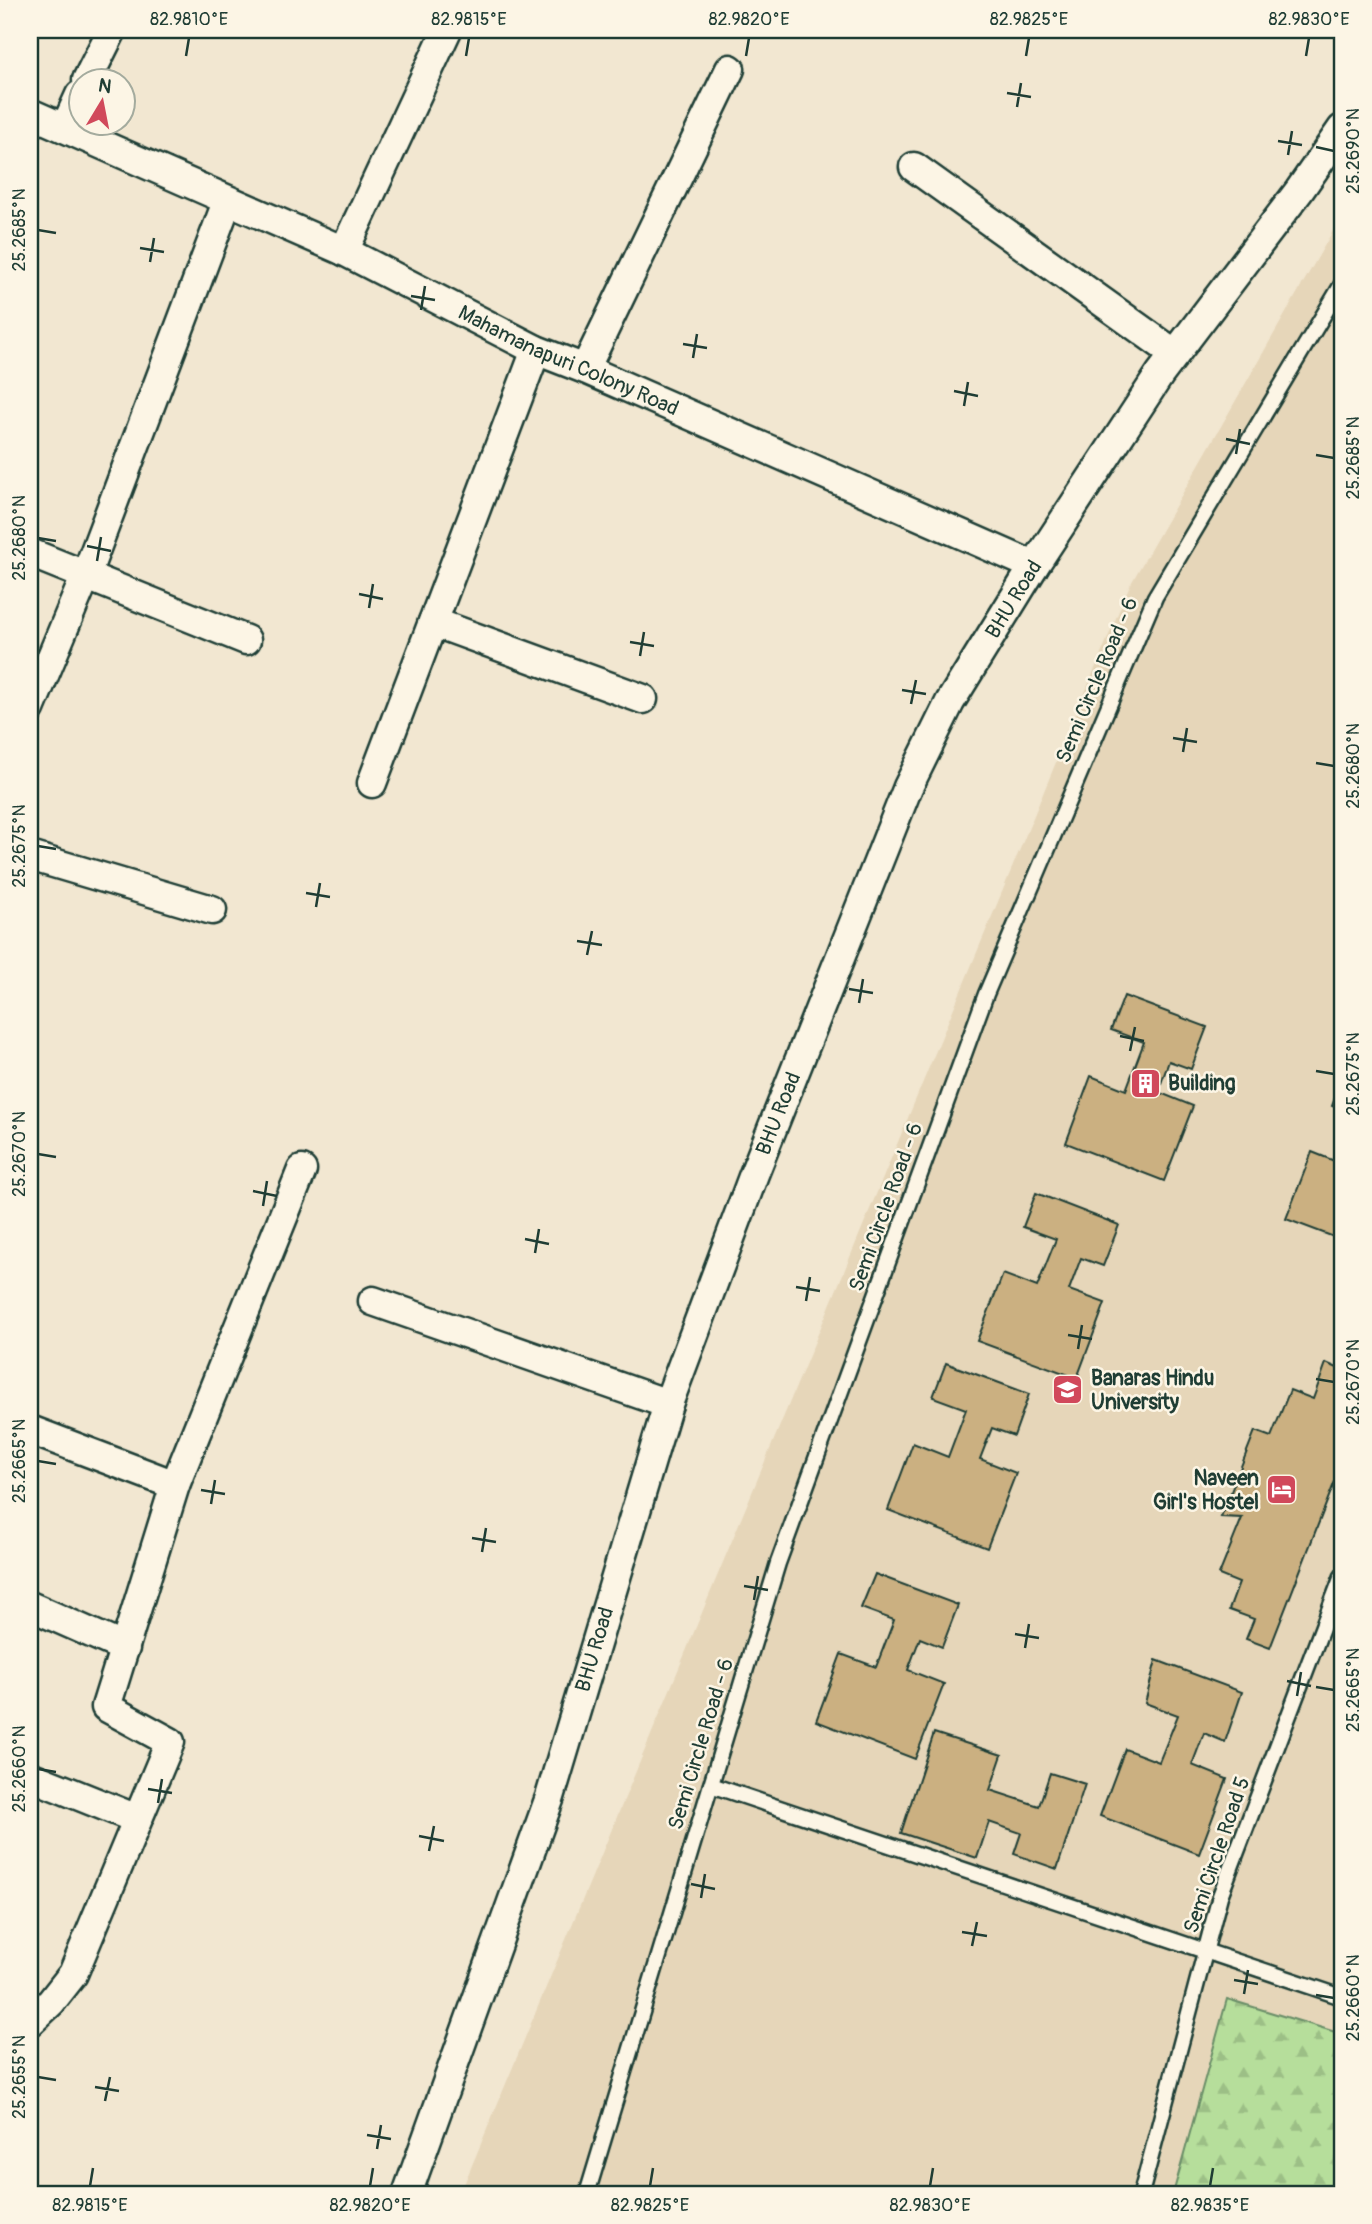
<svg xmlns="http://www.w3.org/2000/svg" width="1372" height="2224" font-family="Pangolin,sans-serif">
<defs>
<pattern id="forest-firs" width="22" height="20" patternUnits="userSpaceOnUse" patternTransform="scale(1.75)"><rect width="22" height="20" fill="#b6de9b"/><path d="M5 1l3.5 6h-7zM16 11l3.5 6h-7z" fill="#9cbf86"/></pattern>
</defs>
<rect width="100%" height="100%" fill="#f2e7d1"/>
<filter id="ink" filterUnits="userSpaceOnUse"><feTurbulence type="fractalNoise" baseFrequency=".0143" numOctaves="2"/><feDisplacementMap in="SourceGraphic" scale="14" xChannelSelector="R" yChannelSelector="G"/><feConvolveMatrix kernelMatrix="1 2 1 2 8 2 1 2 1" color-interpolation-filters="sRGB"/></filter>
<g filter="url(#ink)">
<polygon fill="#e6d6b9" points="1342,215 1342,2194 460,2194 1129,587"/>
<polygon fill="url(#forest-firs)" stroke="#6a8e68" stroke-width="2" points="1227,1999 1342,2034 1342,2194 1173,2194"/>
<g fill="#cbb081" stroke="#1f3d34" stroke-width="2">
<polygon points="1124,996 1207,1027 1191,1069 1169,1061 1158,1092 1193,1106 1164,1181 1066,1143 1091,1076 1126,1090 1144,1042 1111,1030"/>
<polygon points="1342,1079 1342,1110 1332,1106"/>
<polygon points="1312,1152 1342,1164 1342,1240 1286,1219"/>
<polygon points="1036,1193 1119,1225 1103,1266 1081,1258 1069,1290 1105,1303 1077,1378 977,1341 1003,1274 1037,1287 1056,1239 1023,1227"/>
<polygon points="946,1363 1029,1394 1014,1436 992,1428 980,1459 1016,1473 987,1548 888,1510 913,1443 948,1457 966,1409 933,1397"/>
<polygon points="1326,1363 1342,1370 1342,1463 1270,1648 1246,1639 1254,1619 1229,1610 1239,1583 1219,1575 1242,1518 1221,1517 1255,1431 1271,1437 1290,1390 1313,1399"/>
<polygon points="875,1574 958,1605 942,1647 920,1638 908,1670 944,1684 915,1759 816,1721 841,1654 876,1667 894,1620 861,1608"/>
<polygon points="1156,1660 1242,1692 1225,1742 1204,1733 1192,1765 1227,1779 1199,1854 1100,1816 1125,1749 1159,1762 1178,1715 1145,1703"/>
<polygon points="934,1733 1002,1755 990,1790 1039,1806 1050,1773 1085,1784 1057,1869 1014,1854 1021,1833 989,1822 977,1858 901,1833"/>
</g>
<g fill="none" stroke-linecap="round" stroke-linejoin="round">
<defs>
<g id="lane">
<polyline points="711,1785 1342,1997"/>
<polyline points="587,2194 778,1563 986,994 1155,597 1342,284"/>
<polyline points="1141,2194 1220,1896 1342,1576"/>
</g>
<g id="street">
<polyline points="87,80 112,30"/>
<path id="s1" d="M30 113 344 251 536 350 585 369 1034 566"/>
<polyline points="65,128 80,95"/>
<polyline points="914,167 1175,354"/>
<polyline points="344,251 447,30"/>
<polyline points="585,369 730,69"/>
<polyline points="30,553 246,640"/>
<polyline points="433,622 643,699"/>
<polyline points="30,709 86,575 227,202"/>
<polyline points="372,783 536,350"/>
<polyline points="30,856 212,910"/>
<polyline points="373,1301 668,1404"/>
<polyline points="30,1430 175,1485"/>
<polyline points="30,1606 125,1648"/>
<polyline points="30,1776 137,1819"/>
<polyline points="30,2022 51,2002 73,1974 170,1742 106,1707 175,1485 302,1170"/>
<path id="s2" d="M407 2194 550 1797 668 1404 754 1174 908 787 950 702 1034 566 1160 374 1299 191 1342 129"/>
</g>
</defs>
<use href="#lane" stroke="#1f3d34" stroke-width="19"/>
<use href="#street" stroke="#1f3d34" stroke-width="33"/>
<use href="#lane" stroke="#fcf5e5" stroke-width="14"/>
<use href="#street" stroke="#fcf5e5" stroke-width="28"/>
</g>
</g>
<path fill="none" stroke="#1f3d34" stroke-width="2.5" d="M186 56 189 38M466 56 469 38M746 56 749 38M1026 56 1029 38M1306 56 1309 38M1007 93 1031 97M1017 107 1021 83M1278 141 1302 145M1316 147 1334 151M1288 155 1292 131M38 230 56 233M140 248 164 252M150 262 154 238M411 296 435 300M421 310 425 286M683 344 707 348M693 358 697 334M954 391 978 396M964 406 968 382M1226 439 1250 444M1236 454 1240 429M1316 455 1334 458M38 538 56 541M87 546 111 551M97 561 101 537M359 594 383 599M369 608 373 584M630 642 654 646M640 656 644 632M902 690 926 694M911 704 916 680M1173 738 1197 742M1183 752 1187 728M1316 763 1334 766M38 846 56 849M306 893 330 897M316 907 320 883M577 941 602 945M587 955 592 931M849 989 873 993M859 1003 863 979M1120 1036 1144 1041M1130 1051 1135 1027M1316 1071 1334 1074M38 1154 56 1157M253 1191 277 1196M263 1206 267 1181M525 1239 549 1244M535 1253 539 1229M796 1287 820 1291M806 1301 810 1277M1068 1335 1092 1339M1078 1349 1082 1325M1316 1379 1334 1382M38 1461 56 1464M201 1490 225 1494M211 1504 215 1480M472 1538 496 1542M482 1552 486 1528M744 1586 768 1590M754 1600 758 1576M1015 1634 1039 1638M1025 1648 1029 1624M1287 1681 1311 1686M1316 1687 1334 1690M1297 1696 1301 1672M38 1769 56 1772M148 1789 172 1793M158 1803 162 1779M419 1836 444 1841M429 1851 434 1826M691 1884 715 1889M701 1898 705 1874M962 1932 987 1936M972 1946 977 1922M1234 1980 1258 1984M1244 1994 1248 1970M1316 1995 1334 1998M38 2077 56 2080M95 2087 119 2091M105 2101 110 2077M367 2135 391 2139M377 2149 381 2125M90 2186 93 2168M370 2186 373 2168M650 2186 653 2168M930 2186 933 2168M1210 2186 1213 2168"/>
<defs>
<symbol id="building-square" viewBox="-11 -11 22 22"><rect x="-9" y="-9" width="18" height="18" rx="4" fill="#d1495b" stroke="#fcf5e5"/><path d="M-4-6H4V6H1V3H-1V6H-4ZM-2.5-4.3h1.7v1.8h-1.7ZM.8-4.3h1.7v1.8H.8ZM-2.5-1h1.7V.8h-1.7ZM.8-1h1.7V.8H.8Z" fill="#fff"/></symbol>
<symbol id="university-square" viewBox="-11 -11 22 22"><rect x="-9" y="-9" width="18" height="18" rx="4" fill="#d1495b" stroke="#fcf5e5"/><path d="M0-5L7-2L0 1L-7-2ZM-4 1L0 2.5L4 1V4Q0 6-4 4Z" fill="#fff"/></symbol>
<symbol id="hotel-square" viewBox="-11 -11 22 22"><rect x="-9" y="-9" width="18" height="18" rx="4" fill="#d1495b" stroke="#fcf5e5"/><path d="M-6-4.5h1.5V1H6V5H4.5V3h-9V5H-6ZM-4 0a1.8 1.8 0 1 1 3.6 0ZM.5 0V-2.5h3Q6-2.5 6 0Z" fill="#fff"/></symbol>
</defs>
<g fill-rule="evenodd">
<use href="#building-square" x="1128" y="1066" width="35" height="35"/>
<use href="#university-square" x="1050" y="1372" width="35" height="35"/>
<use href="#hotel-square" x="1264" y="1472" width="35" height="35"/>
</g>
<g text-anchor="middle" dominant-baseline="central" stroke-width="5" stroke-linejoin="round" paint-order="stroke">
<g font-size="21" fill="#1f3d34" stroke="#fcf5e5">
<text stroke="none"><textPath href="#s1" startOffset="593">Mahamanapuri Colony Road</textPath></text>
<text stroke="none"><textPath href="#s2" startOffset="1710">BHU Road</textPath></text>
<text transform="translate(1097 680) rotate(-67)">Semi Circle Road - 6</text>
<text stroke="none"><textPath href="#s2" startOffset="1143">BHU Road</textPath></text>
<text transform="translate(886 1207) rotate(-70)">Semi Circle Road - 6</text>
<text stroke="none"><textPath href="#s2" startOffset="576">BHU Road</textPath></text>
<text transform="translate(701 1744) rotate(-73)">Semi Circle Road - 6</text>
<text transform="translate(1217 1855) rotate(-71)">Semi Circle Road 5</text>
</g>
<g font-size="21" font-weight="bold" fill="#1f3d34" stroke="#fcf5e5" text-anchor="start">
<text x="1168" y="1083">Building</text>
<text x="1091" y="1378">Banaras Hindu<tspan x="1091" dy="24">University</tspan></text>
<text x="1259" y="1478" text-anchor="end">Naveen<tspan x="1259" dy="24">Girl's Hostel</tspan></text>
</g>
</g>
<rect width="1372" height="2224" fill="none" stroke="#fcf5e5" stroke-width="77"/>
<g transform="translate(102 102) rotate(10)"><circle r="33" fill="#fcf5e5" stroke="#a4ab9e" stroke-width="2"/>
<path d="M0-5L12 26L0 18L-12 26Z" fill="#d1495b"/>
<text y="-10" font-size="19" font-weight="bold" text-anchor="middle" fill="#1f3d34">N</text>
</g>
<rect x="38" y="38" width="1296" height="2148" fill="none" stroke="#1f3d34" stroke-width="2.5"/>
<g font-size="18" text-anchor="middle" fill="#1f3d34">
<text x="189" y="25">82.9810°E</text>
<text x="469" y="25">82.9815°E</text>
<text x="749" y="25">82.9820°E</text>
<text x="1029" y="25">82.9825°E</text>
<text x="1309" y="25">82.9830°E</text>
<text transform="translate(1353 151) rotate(-90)" y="6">25.2690°N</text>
<text transform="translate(19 230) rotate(-90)" y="6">25.2685°N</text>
<text transform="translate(1353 458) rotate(-90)" y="6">25.2685°N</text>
<text transform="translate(19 538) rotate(-90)" y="6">25.2680°N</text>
<text transform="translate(1353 766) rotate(-90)" y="6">25.2680°N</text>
<text transform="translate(19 846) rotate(-90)" y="6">25.2675°N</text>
<text transform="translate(1353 1074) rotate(-90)" y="6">25.2675°N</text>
<text transform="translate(19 1154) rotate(-90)" y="6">25.2670°N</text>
<text transform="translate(1353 1382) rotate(-90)" y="6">25.2670°N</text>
<text transform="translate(19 1461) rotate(-90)" y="6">25.2665°N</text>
<text transform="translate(1353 1690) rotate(-90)" y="6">25.2665°N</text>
<text transform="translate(19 1769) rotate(-90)" y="6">25.2660°N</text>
<text transform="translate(1353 1998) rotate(-90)" y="6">25.2660°N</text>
<text transform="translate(19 2077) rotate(-90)" y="6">25.2655°N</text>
<text x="90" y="2211">82.9815°E</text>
<text x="370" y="2211">82.9820°E</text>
<text x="650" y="2211">82.9825°E</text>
<text x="930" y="2211">82.9830°E</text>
<text x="1210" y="2211">82.9835°E</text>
</g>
</svg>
